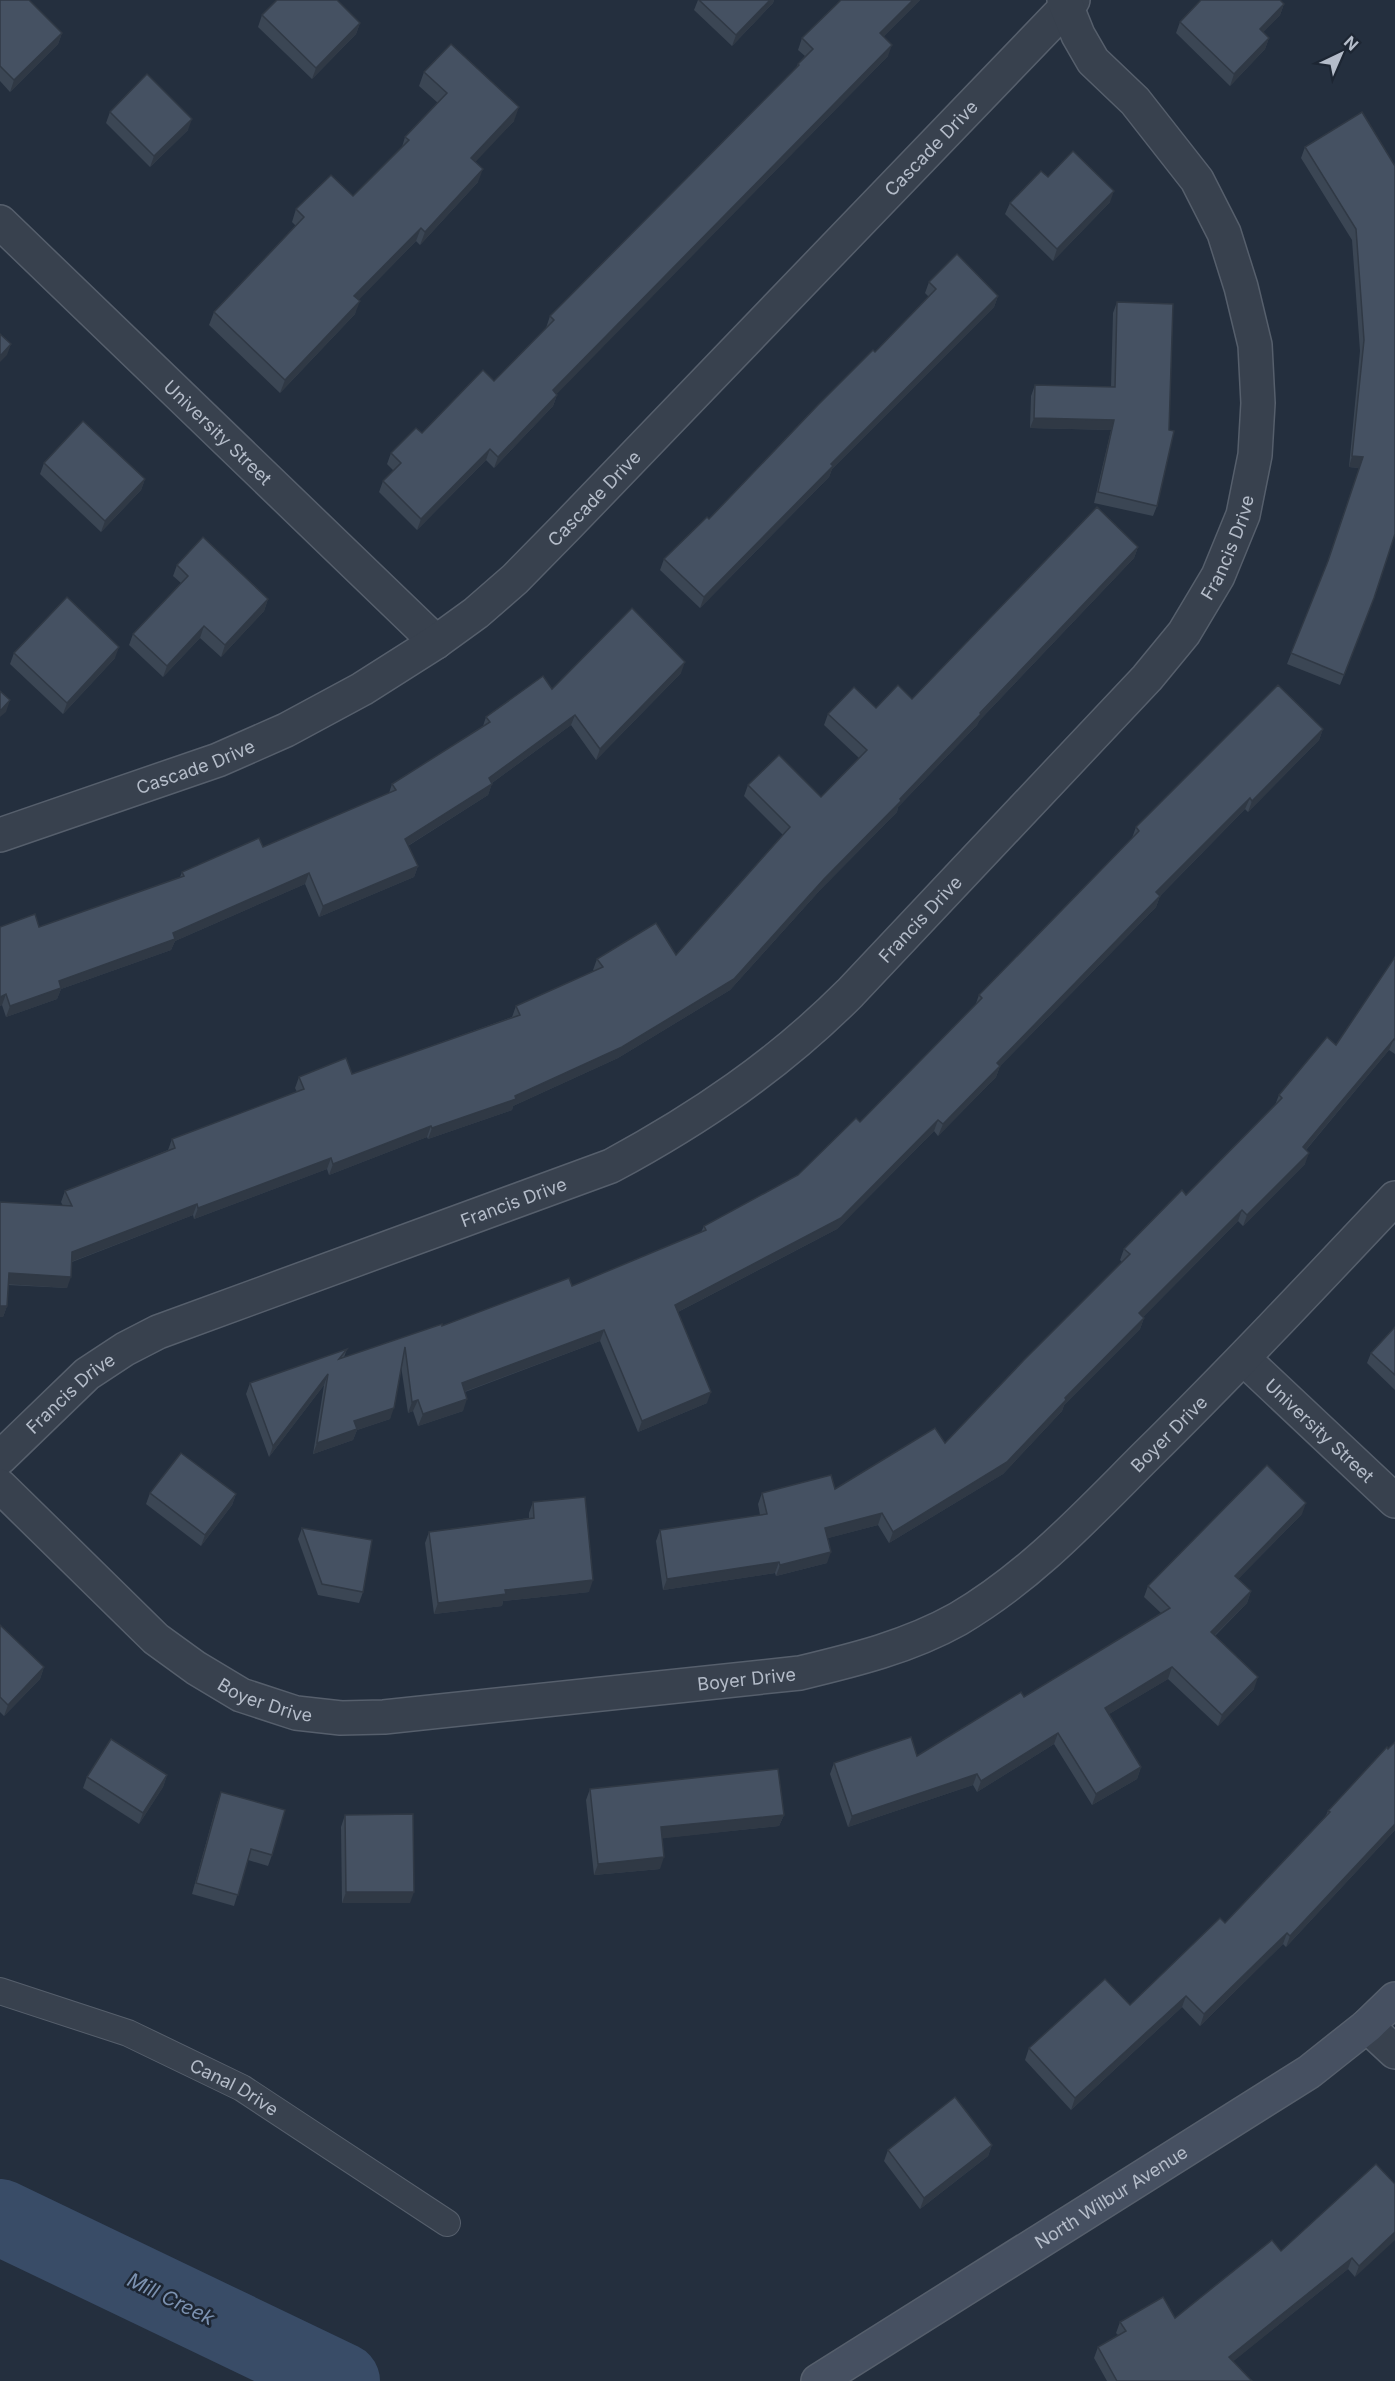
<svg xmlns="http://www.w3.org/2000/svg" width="1395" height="2381" font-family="Inter,sans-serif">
<rect width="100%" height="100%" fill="#242f3e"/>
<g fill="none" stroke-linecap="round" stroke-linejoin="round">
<polyline stroke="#394c67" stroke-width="76" points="0,2217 342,2381"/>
<defs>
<g id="service">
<path id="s1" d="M0 1991 128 2033 242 2088 447 2223"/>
</g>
<g id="minor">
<path id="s2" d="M0 222 436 642"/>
<path id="s3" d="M0 835 218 760 286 730 362 689 436 642 476 613 515 579 568 525 1073 0"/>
<path id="s4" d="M1244 1359 1395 1501"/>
<path id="s5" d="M0 1458 87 1374 125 1349 158 1332 611 1166C700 1118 778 1065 850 993L1147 678 1184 633 1218 576 1243 515 1255 455 1258 403 1255 345 1241 287 1224 233 1197 180 1135 101 1093 61 1078 35 1064 0"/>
<path id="s6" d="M0 1486 156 1639 196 1668 241 1695 296 1713 341 1718 384 1717 800 1673C854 1660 908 1647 958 1619 1031 1576 1086 1516 1146 1456 1231 1372 1313 1285 1395 1198"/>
<polyline points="1367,2026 1395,2052"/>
</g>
<g id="secondary">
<path id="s7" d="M818 2381 1309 2072 1367 2026 1395 1999"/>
</g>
</defs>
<use href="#service" stroke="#565f6c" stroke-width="28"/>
<use href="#minor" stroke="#565f6c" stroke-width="36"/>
<use href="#secondary" stroke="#565f6c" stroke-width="36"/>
<use href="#service" stroke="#38414e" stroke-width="26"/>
<use href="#minor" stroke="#38414e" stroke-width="33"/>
<use href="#secondary" stroke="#465061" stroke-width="33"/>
</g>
<g fill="#3b4654">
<polygon points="0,0 62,33 58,44 10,92 0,81"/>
<polygon points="276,0 337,0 360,23 356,34 312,79 258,27 262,15 277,1"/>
<polygon points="698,0 774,0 773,3 732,46 694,10"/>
<polygon points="841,0 920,0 883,37 888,56 556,394 557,395 553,406 494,468 486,460 417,530 379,492 383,481 394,471 387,464 391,453 422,433 494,381 546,328 550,316 796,68 798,64 805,56 798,50 802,38"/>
<polygon points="1281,1 1284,4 1280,15 1263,32 1269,38 1265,49 1230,86 1176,33 1180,22"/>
<polygon points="424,72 514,121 475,161 478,182 420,245 416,241 358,300 355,314 280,393 209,325 214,312 296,226 292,222 296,209 353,196 402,147 405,137 438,103 419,86"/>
<polygon points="110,112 188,130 150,167 106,123"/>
<polygon points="1362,112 1374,598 1340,685 1287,664 1326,566 1359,468 1349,467 1360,351 1352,240 1301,158 1305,147"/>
<polygon points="1048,177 1110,202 1053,261 1005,214 1010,203"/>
<polygon points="929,282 998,296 994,307 832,469 829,477 700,608 660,570 664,559 709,519 875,352 929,297 925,293"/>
<polygon points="1117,302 1157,506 1153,516 1094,503 1111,430 1030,428 1031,396 1035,385 1111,387 1113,313"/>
<polygon points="44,463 145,479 141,490 101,532 40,474"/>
<polygon points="1138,547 1134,558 979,721 977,725 898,807 897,812 820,890 730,990 618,1058 513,1106 512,1110 428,1139 427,1137 329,1175 327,1169 194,1219 193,1215 72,1262 67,1288 8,1285 7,1306 3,1317 0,1317 0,1202 63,1206 61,1202 65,1191 168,1150 172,1139 297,1092 295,1088 299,1077 352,1074 512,1017 516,1006 594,971 593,970 597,959 676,955 783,835 744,796 748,785 821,797 859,758 824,725 828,714 876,708 912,699"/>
<polygon points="177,565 268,599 264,611 221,657 200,638 163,677 129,645 133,634 181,583 173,576"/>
<polygon points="14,653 115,658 63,714 10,664"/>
<polygon points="681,673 596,760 571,725 492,783 488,795 408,846 418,866 414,877 319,917 305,884 175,941 171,950 61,989 57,999 6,1017 2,1005 0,1006 0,927 39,927 180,877 182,872 263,847 389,793 392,784 483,726 486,717 552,689"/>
<polygon points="1323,729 1319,740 1248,812 1245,809 1160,896 1156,907 1000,1066 996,1077 938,1136 934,1131 837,1229 678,1312 707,1403 638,1432 600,1341 465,1392 463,1411 418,1426 413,1411 408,1413 401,1366 390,1419 357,1430 353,1440 313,1454 324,1385 269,1457 246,1394 250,1383 347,1349 344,1357 572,1286 701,1232 704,1226 798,1175 860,1122 975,1006 979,995 1132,838 1136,827"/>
<polygon points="1395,957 1395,1054 1389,1050 1306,1150 1305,1164 1243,1226 1238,1221 1143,1317 1144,1318 1140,1329 1064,1405 1062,1411 1003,1474 889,1543 878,1525 828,1538 827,1563 776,1576 775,1573 663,1590 656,1541 660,1530 760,1515 758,1504 762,1493 835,1489 945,1443 1122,1262 1120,1260 1124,1249 1186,1195 1275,1105 1279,1095 1336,1045"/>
<polygon points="1395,1327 1395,1390 1367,1363 1371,1353"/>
<polygon points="150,1493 236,1494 232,1505 201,1546 146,1504"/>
<polygon points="533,1502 589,1592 503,1601 502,1606 434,1614 425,1543 429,1532 529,1518 529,1513"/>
<polygon points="1302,1514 1238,1579 1251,1591 1247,1603 1215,1636 1254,1689 1218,1726 1168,1679 1109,1714 1141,1767 1137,1779 1092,1805 1054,1744 977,1792 973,1785 848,1827 830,1774 834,1763 917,1756 1024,1697 1161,1613 1144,1597 1148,1586"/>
<polygon points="302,1528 363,1592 359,1603 318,1595 298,1539"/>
<polygon points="0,1625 44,1667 40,1679 4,1716 0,1712"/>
<polygon points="1395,1742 1395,1830 1286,1947 1283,1944 1200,2026 1182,2007 1071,2110 1025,2060 1029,2048 1130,2005 1225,1923 1325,1817 1328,1811"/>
<polygon points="167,1775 163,1787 139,1824 83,1788 87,1777"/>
<polygon points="590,1789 784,1815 779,1826 662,1838 660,1869 594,1875 586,1800"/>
<polygon points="221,1792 272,1855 268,1866 248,1860 234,1906 192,1894 217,1803"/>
<polygon points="345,1815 410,1903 342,1903 341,1827"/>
<polygon points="992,2145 988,2156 920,2209 884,2161 888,2150"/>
<polygon points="1395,2184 1355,2277 1348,2269 1233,2361 1252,2381 1107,2381 1094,2358 1098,2347 1118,2335 1116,2333 1120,2322 1175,2318 1281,2251"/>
</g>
<g fill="#303945">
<polygon points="770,0 774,0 773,3 732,46 736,35"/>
<polygon points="913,0 920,0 876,44 880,33"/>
<polygon points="1284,4 1280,15 1256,40 1260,29"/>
<polygon points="360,23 356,34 312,79 316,68"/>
<polygon points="62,33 58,44 10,92 14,80"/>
<polygon points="1269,38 1265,49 1230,86 1234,74"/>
<polygon points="892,45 888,56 549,402 553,390"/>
<polygon points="519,107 514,121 467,171 471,158"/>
<polygon points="192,119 188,130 150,167 154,156"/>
<polygon points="483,169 478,182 420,245 425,232"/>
<polygon points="1114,191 1110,202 1053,261 1057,249"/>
<polygon points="421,228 416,241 350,309 354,296"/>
<polygon points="998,296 994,307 832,469 829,477 700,608 704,597 831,464"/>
<polygon points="360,301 355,314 280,393 285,380"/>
<polygon points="11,344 7,355 0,362 0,356"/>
<polygon points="557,395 553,406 494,468 498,457"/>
<polygon points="1034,418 1114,420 1111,430 1030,428"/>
<polygon points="490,449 486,460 417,530 421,519"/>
<polygon points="1352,456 1363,457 1359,468 1349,467"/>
<polygon points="145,479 141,490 101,532 105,521"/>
<polygon points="1138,547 1134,558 979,721 977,725 898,807 897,812 820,890 730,990 618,1058 513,1106 512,1110 428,1139 432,1128 515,1096 824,879"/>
<polygon points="268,599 264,611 221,657 225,645"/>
<polygon points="204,626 200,638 163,677 167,666"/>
<polygon points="119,647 115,658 63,714 67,703"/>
<polygon points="685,662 681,673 596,760 600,749"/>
<polygon points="10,700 6,712 0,717 0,711"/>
<polygon points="575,715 571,725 485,788 492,784 488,795 401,850 405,839"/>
<polygon points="1323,729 1319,740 1248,812 1252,801"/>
<polygon points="1250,798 1245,809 1152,904 1156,892"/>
<polygon points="418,866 414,877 319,917 323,906"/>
<polygon points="309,873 305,884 175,941 171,950 61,989 57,999 6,1017 10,1006 59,981 173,933"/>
<polygon points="1160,896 1156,907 1000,1066 996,1077 938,1136 943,1124 997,1063"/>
<polygon points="6,994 2,1005 0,1006 0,997"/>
<polygon points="1394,1039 1389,1050 1299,1158 1303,1147"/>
<polygon points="938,1120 934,1131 837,1229 670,1316 675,1305"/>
<polygon points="431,1126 427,1137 329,1175 333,1164"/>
<polygon points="1309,1153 1305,1164 1243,1226 1247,1215"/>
<polygon points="331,1158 327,1169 194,1219 198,1208"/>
<polygon points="197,1204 193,1215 68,1263 72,1252"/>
<polygon points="1242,1210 1238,1221 1135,1325 1139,1313"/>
<polygon points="9,1273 71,1277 67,1288 5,1284"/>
<polygon points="0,1306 7,1306 3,1317 0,1317"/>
<polygon points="1144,1318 1140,1329 1064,1405 1062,1411 1003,1474 889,1543 893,1532 1065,1398"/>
<polygon points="604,1330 600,1341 458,1394 462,1383"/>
<polygon points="328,1374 324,1385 269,1457 273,1446"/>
<polygon points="711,1392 707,1403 638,1432 642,1421"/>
<polygon points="467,1399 463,1411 418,1426 423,1414"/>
<polygon points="418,1400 413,1411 408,1413 412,1402"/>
<polygon points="394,1408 390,1419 357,1430 353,1440 313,1454 317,1443 354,1421"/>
<polygon points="236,1494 232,1505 201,1546 205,1535"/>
<polygon points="1306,1503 1302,1514 1230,1587 1235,1576"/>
<polygon points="882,1513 878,1525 821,1540 825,1528"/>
<polygon points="831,1552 827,1563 776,1576 780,1565"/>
<polygon points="779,1562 775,1573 663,1590 667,1579"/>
<polygon points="593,1580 589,1592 503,1601 502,1606 434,1614 438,1603 505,1590"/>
<polygon points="1251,1591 1247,1603 1207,1643 1211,1632"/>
<polygon points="44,1667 40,1679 4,1716 8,1705"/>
<polygon points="1172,1667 1168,1679 1101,1719 1105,1708"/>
<polygon points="1258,1677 1254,1689 1218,1726 1222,1715"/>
<polygon points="1058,1733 1054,1744 977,1792 981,1781"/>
<polygon points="1141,1767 1137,1779 1092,1805 1096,1794"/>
<polygon points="977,1774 973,1785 848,1827 852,1816"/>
<polygon points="167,1775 163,1787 139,1824 143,1813"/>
<polygon points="784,1815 779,1826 657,1839 661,1827"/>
<polygon points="1395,1824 1395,1830 1286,1947 1290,1936"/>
<polygon points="664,1857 660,1869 594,1875 598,1864"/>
<polygon points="346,1892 414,1892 410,1903 342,1903"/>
<polygon points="1287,1933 1283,1944 1200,2026 1204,2014"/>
<polygon points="1186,1996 1182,2007 1071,2110 1075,2098"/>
<polygon points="992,2145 988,2156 920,2209 924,2198"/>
<polygon points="1395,2232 1395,2240 1355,2277 1359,2266"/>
<polygon points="1352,2258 1348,2269 1225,2368 1229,2357"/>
</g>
<g fill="#455162" stroke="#303945" stroke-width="1.5">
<polygon points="0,0 29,0 62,33 14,80 0,66"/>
<polygon points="277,0 337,0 360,23 316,68 262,15"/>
<polygon points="699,0 770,0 736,35"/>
<polygon points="841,0 913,0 880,33 892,45 553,390 557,395 498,457 490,449 421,519 383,481 401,463 391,453 416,428 422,433 483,370 494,381 554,320 550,316 799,65 798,64 813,49 802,38"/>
<polygon points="1201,0 1280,0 1284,4 1260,29 1269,38 1234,74 1180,22"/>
<polygon points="451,44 519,107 471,158 483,169 425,232 421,228 354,296 360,301 285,380 214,312 304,217 296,209 331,175 353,196 409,140 405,137 447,93 424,72"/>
<polygon points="147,74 192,119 154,156 110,112"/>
<polygon points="1362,112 1395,166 1395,534 1374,598 1344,675 1291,653 1328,561 1363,457 1352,456 1364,340 1356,229 1305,147"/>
<polygon points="1073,151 1114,191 1057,249 1010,203 1041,171 1048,177"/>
<polygon points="957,254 998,296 831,464 833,466 704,597 664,559 707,517 709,519 818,405 873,350 875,352 936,289 929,282"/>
<polygon points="1117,302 1173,304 1169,430 1174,431 1157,506 1098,492 1114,420 1034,418 1035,385 1115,387"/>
<polygon points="0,334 11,344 0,356"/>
<polygon points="83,421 145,479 105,521 44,463"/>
<polygon points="1097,507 1138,547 980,713 981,714 900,799 901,801 824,879 734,979 622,1047 515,1096 516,1099 432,1128 431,1126 333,1164 331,1158 198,1208 197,1204 72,1252 71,1277 9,1273 7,1306 0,1306 0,1202 72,1206 65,1191 175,1148 172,1139 304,1089 299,1077 346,1058 352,1074 520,1015 516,1006 603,967 597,959 656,923 676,955 790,827 748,785 779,755 821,797 867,750 828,714 854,687 876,708 898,685 912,699"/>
<polygon points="203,537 268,599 225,645 204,626 167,666 133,634 188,576 177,565"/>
<polygon points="67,597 119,647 67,703 14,653"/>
<polygon points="632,608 685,662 600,749 575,715 489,778 492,784 405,839 418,866 323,906 309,873 173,933 175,939 59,981 61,988 10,1006 6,994 0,997 0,927 35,914 39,927 184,876 182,872 259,838 263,847 396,790 392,784 490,722 486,717 543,676 552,689"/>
<polygon points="1278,685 1323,729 1252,801 1250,798 1156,892 1160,896 997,1063 1000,1066 943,1124 938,1120 841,1218 675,1305 711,1392 642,1421 604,1330 462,1383 467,1399 423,1414 418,1400 412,1402 405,1347 394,1408 354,1421 357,1429 317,1443 328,1374 273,1446 250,1383 347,1349 339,1359 442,1324 442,1326 569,1278 572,1286 706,1230 704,1226 798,1175 856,1118 860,1122 982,998 979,995 1139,831 1136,827"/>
<polygon points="0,691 10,700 0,711"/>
<polygon points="1395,957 1395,1040 1394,1039 1303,1147 1309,1153 1247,1215 1242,1210 1139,1313 1144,1318 1065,1398 1066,1400 1007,1462 893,1532 882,1513 825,1528 831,1552 780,1565 779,1562 667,1579 660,1530 767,1514 762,1493 831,1475 835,1489 935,1428 945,1443 1024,1360 1130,1254 1124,1249 1182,1190 1186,1195 1282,1098 1279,1095 1327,1037 1336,1045"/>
<polygon points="1395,1327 1395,1375 1371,1353"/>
<polygon points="181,1453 236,1494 205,1535 150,1493"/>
<polygon points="1267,1465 1306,1503 1235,1576 1251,1591 1211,1632 1258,1677 1222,1715 1172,1667 1105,1708 1141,1767 1096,1794 1058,1733 981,1781 977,1774 852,1816 834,1763 911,1737 917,1756 1021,1692 1024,1697 1170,1608 1148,1586"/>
<polygon points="585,1497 593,1580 505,1590 506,1594 438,1603 429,1532 534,1518 533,1502"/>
<polygon points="302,1528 372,1540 363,1592 322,1584"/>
<polygon points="0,1625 44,1667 8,1705 0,1697"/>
<polygon points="111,1739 167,1775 143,1813 87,1777"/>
<polygon points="1395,1742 1395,1824 1290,1936 1287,1933 1204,2014 1186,1996 1075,2098 1029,2048 1105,1979 1130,2005 1220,1918 1225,1923 1330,1812 1328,1811 1387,1747 1388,1749"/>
<polygon points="778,1769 784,1815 661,1827 664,1857 598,1864 590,1789"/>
<polygon points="221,1792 285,1810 272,1855 251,1849 238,1895 196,1883"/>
<polygon points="413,1814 414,1892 346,1892 345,1815"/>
<polygon points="955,2097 992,2145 924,2198 888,2150"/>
<polygon points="1376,2164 1395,2184 1395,2232 1359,2266 1352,2258 1229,2357 1252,2381 1117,2381 1098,2347 1126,2331 1120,2322 1163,2297 1175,2318 1272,2240 1281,2251"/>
</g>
<g text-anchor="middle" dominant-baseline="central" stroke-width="5" stroke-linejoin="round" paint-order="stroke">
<g font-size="18" fill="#b4bcc9" stroke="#1d2633">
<text stroke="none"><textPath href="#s3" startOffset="1179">Cascade Drive</textPath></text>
<text stroke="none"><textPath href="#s2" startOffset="303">University Street</textPath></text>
<text stroke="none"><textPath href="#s3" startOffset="693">Cascade Drive</textPath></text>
<text stroke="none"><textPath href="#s5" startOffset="1570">Francis Drive</textPath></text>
<text stroke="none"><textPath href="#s3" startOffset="207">Cascade Drive</textPath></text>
<text stroke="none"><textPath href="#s5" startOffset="1084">Francis Drive</textPath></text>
<text stroke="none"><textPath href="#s5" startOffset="582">Francis Drive</textPath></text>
<text stroke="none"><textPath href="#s5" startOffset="96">Francis Drive</textPath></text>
<text stroke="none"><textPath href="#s4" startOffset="104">University Street</textPath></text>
<text stroke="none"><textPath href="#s6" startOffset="1334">Boyer Drive</textPath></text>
<text stroke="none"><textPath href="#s6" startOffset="831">Boyer Drive</textPath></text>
<text stroke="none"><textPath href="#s6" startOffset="345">Boyer Drive</textPath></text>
<text stroke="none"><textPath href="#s1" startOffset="254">Canal Drive</textPath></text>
<text stroke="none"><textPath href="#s7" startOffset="346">North Wilbur Avenue</textPath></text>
</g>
<g font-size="20" font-style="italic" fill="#7c92b1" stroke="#1d2633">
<text transform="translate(171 2299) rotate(26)">Mill Creek</text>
</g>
</g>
<g transform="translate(1341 54) rotate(44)" stroke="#1d2633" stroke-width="4.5" paint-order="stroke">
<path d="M0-4.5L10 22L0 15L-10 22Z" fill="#b4bcc9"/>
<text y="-9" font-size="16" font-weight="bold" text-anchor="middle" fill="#b4bcc9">N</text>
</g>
</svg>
